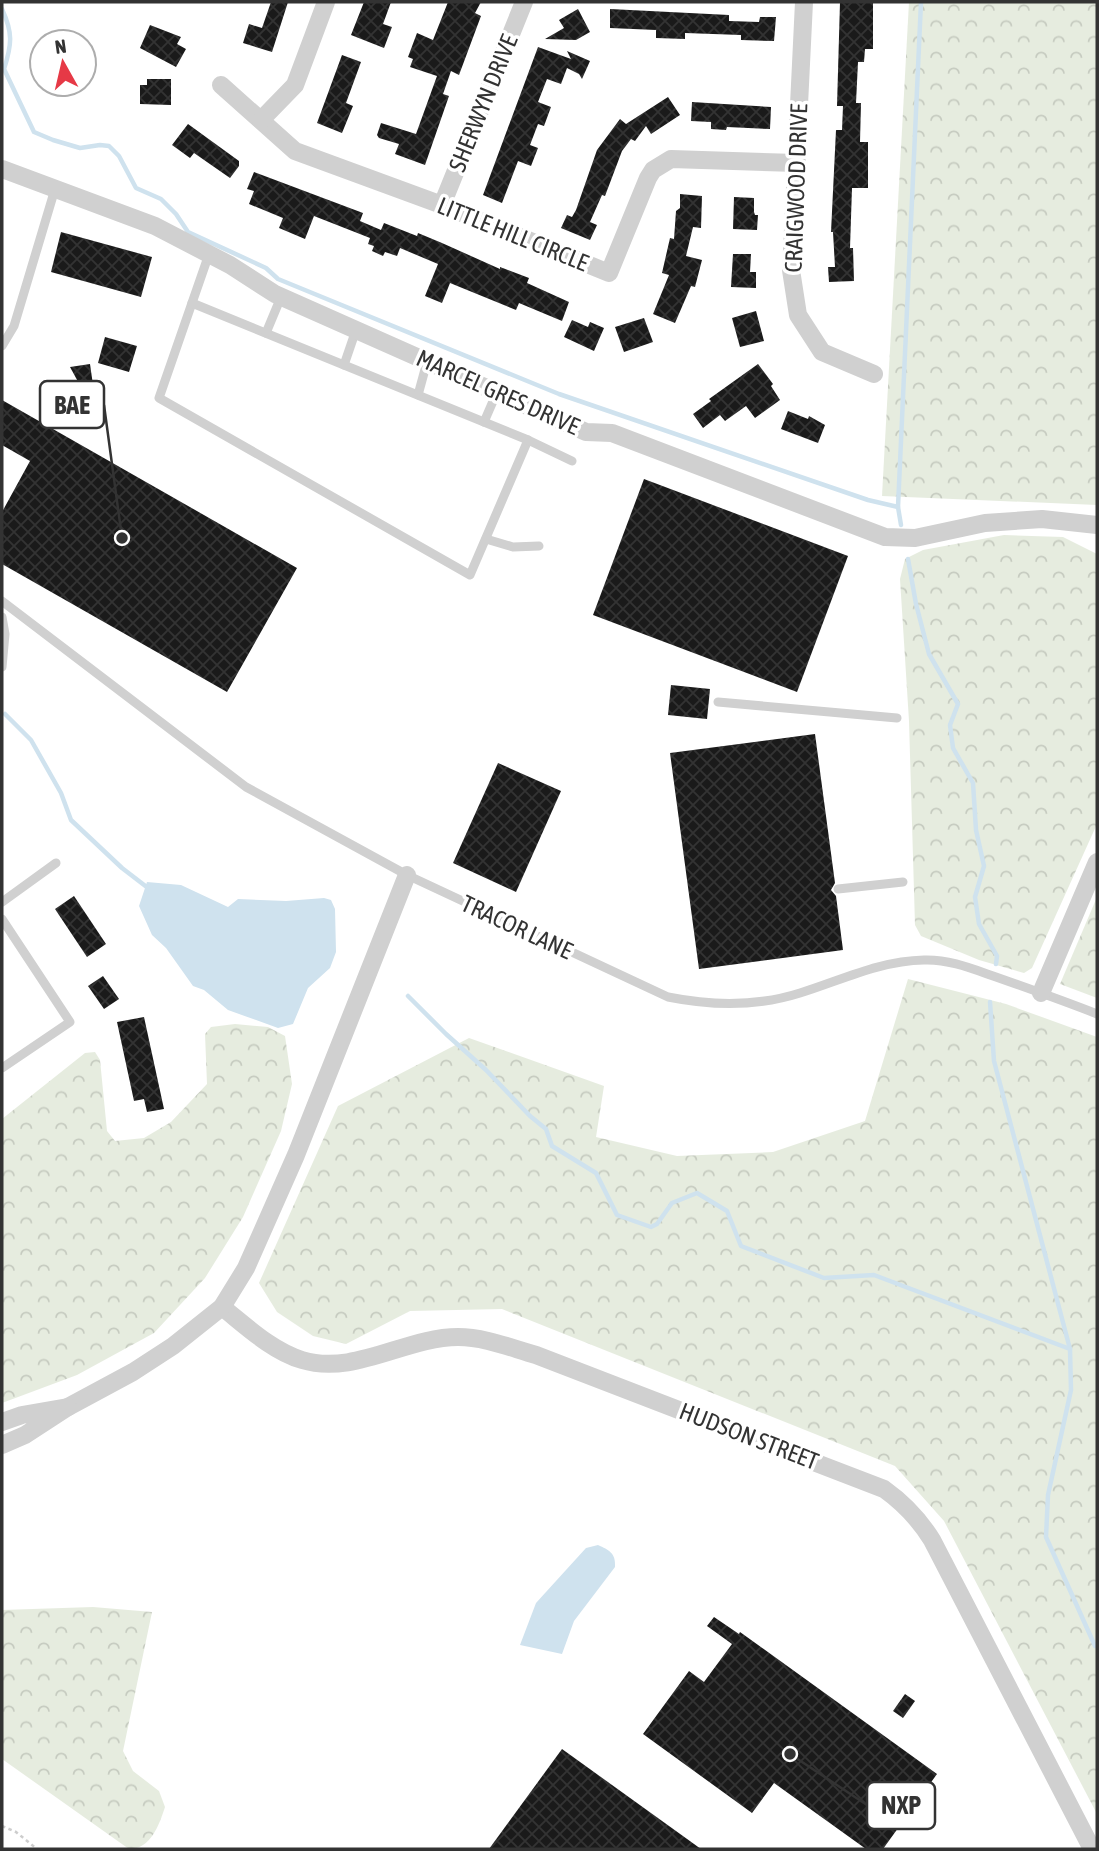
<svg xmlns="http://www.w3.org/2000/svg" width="1099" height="1851" font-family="'Asap Condensed',sans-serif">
<defs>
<pattern id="forest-crowns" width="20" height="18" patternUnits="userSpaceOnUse" patternTransform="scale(1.75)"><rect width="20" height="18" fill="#e6ecdf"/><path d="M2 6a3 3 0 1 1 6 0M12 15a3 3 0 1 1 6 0" fill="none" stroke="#c6cbc0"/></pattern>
<pattern id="building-cross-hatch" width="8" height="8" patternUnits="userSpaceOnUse" patternTransform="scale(1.75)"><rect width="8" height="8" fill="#1a1a1a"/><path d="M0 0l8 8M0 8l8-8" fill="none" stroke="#333"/></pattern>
</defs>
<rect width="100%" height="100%" fill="#fff"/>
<g fill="url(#forest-crowns)">
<polygon points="909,2 1097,2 1097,505 882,496"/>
<polygon points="1004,535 1063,537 1097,554 1097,824 1032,968 1024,973 979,960 921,936 915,925 909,721 900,579 905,559 923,550"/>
<polygon points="1097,897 1097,998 1060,984"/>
<polygon points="908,979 1006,1004 1097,1037 1097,1814 944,1521 895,1466 502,1309 410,1311 346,1344 313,1336 277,1312 259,1283 338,1106 469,1038 604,1086 596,1137 677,1156 773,1152 865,1121"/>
<polygon points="235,1024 268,1027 285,1036 292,1084 281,1131 243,1217 205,1278 154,1333 77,1375 2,1403 2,1119 85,1053 95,1052 100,1060 107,1131 115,1141 144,1138 171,1122 207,1084 205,1034 211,1027"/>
<path d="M93 1607 152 1612 123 1751 133 1771 159 1791 165 1807C159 1825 151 1849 129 1849L2 1759V1610Z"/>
</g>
<g fill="#cfe2ee">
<polygon points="147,882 181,885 228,907 238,899 286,901 324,898 331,900 335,909 336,952 330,968 308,988 293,1024 278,1028 228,1010 204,990 193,986 166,948 152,935 139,906"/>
<path d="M598 1545C609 1550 616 1553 615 1567L574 1621 562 1654 520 1645 536 1603 586 1548Z"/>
</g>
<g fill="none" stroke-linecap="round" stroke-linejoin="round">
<g stroke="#cfe2ee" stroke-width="4.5">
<path d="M2 9C13 33 12 44 4 69L34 132 53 140 80 148 100 145 109 146 119 156 136 188 161 199 176 214 188 232 266 268 278 279 559 394 868 500 898 507"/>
<polyline points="901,525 898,507 921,2"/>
<polyline points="908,559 916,604 929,654 958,704 950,725 953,748 973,783 976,830 984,866 975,897 979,924 997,956 996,964"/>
<polyline points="5,714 31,740 61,793 71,820 122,868 148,888"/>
<polyline points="408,996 446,1034 486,1070 530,1116 546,1129 552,1146 596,1173 617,1215 651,1227 657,1224 672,1203 697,1193 727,1211 741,1246 824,1278 874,1275 1070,1349"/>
<polyline points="990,1002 994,1061 1070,1349 1071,1390 1048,1495 1046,1537 1095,1646 1097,1646"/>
</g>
</g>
<g fill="url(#building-cross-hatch)">
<polygon points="271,2 288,2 272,52 243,43 249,24 262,28"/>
<polygon points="364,2 391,2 383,24 392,27 384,48 351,35"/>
<polygon points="448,2 481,2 475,13 481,16 459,75 451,71 443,94 449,96 425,165 395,154 399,144 379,138 377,135 381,123 416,134 437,76 410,67 413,59 408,57 417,33 433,40"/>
<polygon points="840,2 873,2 873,49 865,49 864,62 858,62 856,103 861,103 860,142 868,142 868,188 852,188 850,248 853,248 854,281 829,282 828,267 835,267 833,232 831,232 836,130 842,130 843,106 837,106"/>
<polygon points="578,9 590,32 576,40 545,39 564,28 559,20"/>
<polygon points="610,9 729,15 729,21 759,22 760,17 776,17 774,41 741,40 741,35 685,33 685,39 656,38 656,30 610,28"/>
<polygon points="150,25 181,37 177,44 186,49 176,67 140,48"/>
<polygon points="538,47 571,59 567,51 590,61 582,79 579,74 567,68 561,84 547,79 538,102 551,107 544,126 538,124 530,145 538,148 531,166 518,161 502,203 483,195"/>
<polygon points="342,55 361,62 346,103 353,106 342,133 317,123"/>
<polygon points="147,79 171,79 171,105 140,104 140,85 147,85"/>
<polygon points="668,97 680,115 651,134 646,126 635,141 631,139 622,151 605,196 602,195 590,222 597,225 590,240 561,228 567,215 572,217 576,210 597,150 620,119 626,124"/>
<polygon points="692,102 771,107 770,129 727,127 726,130 711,129 711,122 691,121"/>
<polygon points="188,124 239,161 239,166 230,178 194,153 190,158 172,145"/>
<polygon points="254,172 363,213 360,221 381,230 384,223 417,236 418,233 442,243 500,269 500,267 529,278 527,283 569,302 562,321 519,303 516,310 450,283 442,303 425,296 438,264 400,248 397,256 385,252 383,256 372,251 374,246 368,244 370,238 314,216 305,239 279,228 283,218 249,204 254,191 247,189"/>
<polygon points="680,194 702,196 701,228 693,227 686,256 702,260 695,287 691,286 675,323 653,314 669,275 662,273 670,238 674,239 676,211 680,208"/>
<polygon points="734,197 754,198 754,212 755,215 758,215 757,230 733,229"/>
<polygon points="61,232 152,257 141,297 51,272"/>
<polygon points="733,254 751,254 750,272 756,272 756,288 731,287"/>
<polygon points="756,311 764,341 740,347 732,318"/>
<polygon points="644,318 653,342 624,352 615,327"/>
<polygon points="572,320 588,327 590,322 604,328 594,351 564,337"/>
<polygon points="105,337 137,346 129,372 98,363"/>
<polygon points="90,364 93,385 82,389 70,367"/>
<polygon points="758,364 773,384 771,386 780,400 755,418 746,406 725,421 720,415 703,428 693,414 711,401 709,399"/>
<polygon points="2,400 297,568 227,692 2,564 2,512 30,461 2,445"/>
<polygon points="788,411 808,419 809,416 825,425 818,443 781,429"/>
<polygon points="644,479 848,556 797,692 593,615"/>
<polygon points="671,685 710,689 707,719 668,715"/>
<polygon points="815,734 835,883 831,890 836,896 843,950 699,969 670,753"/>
<polygon points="498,763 561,791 516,892 453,863"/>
<polygon points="74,896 106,944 87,957 55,909"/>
<polygon points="103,976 119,999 104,1009 88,986"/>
<polygon points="144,1017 164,1109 147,1112 144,1099 134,1101 117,1022"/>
<polygon points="714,1617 739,1634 740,1632 937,1774 883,1849 866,1849 774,1783 752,1813 643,1734 689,1671 704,1682 732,1644 707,1626"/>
<polygon points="905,1694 915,1701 903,1718 893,1711"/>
<polygon points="562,1749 701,1849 489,1849"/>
</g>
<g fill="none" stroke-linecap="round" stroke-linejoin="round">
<polyline stroke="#cdcdcd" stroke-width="2.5" stroke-dasharray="3.5 3.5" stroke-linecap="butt" points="2,1826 16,1832 37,1849"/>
<g stroke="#d0d0d0" stroke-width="9">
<polyline points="209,254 159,398 470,575 528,440"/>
<polyline points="192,303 528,440 572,461"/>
<polyline points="266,333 281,297"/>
<polyline points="2,346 14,326 55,189"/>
<polyline points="344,365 356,330"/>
<polyline points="418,395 427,362"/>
<polyline points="484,422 497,392"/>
<polyline points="486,539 513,547 539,546"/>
<path d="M2 601 246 787 407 875 668 997C713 1006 756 1007 800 993 842 980 879 961 924 960 949 959 973 969 996 977 1030 989 1064 1001 1097 1014"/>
<polyline points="2,617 5,634 2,667"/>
<polyline points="718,702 897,718"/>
<polyline points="838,889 903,882"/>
<polyline points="2,902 56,863"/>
<polyline points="2,919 70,1022 2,1068"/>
</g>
<g stroke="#d0d0d0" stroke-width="18">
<polyline points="804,2 791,270 798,315 822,352 874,374"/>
<polyline points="221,85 295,151 442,205 609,273 648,178 653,170 671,159 797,163"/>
<polyline points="261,120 295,85 326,2"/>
<polyline points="2,169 155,226 230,265 275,294 586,432 612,433 885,537 915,538 985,523 1042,519 1097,525"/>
<polyline points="442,205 524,2"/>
<polyline points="1041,993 1097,862"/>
<path d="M222 1307C246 1326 272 1351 302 1360 354 1376 406 1337 458 1337 485 1337 511 1348 536 1355L884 1489C905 1504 919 1519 932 1540L1092 1849"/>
<polyline points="68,1407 133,1372 173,1346 222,1307 246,1268 296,1155 407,875"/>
<polyline points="2,1422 22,1415 68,1407 25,1435 2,1445"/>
</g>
</g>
<g text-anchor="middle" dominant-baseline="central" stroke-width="7" stroke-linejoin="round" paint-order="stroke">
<g font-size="24" fill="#333" stroke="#fff">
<text transform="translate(483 103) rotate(-68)">SHERWYN DRIVE</text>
<text transform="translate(796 188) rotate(-88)">CRAIGWOOD DRIVE</text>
<text transform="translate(513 234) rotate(22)">LITTLE HILL CIRCLE</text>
<text transform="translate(498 392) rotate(24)">MARCEL GRES DRIVE</text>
<text transform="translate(517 927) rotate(25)">TRACOR LANE</text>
<text transform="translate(749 1436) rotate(21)">HUDSON STREET</text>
</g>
</g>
<path fill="none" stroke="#333" stroke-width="2.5" d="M122 538L104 405M790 1754L867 1805"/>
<g fill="#333" stroke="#fff" stroke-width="2.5">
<circle cx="122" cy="538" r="7"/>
<circle cx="790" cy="1754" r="7"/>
</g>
<g fill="#fff" stroke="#333" stroke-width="2.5">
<rect x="40" y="381" width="64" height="47" rx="7"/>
<rect x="867" y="1782" width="68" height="47" rx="7"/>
</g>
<g font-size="26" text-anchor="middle" font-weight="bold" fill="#333">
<text x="72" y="414">BAE</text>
<text x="901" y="1814">NXP</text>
</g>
<rect width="1099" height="1851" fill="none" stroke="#333333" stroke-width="7"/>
<g transform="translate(63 63) rotate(352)"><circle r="33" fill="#ffffff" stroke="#adadad" stroke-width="2"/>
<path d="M0-5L12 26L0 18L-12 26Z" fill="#e63946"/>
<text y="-10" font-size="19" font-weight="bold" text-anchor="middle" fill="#333333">N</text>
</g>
</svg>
